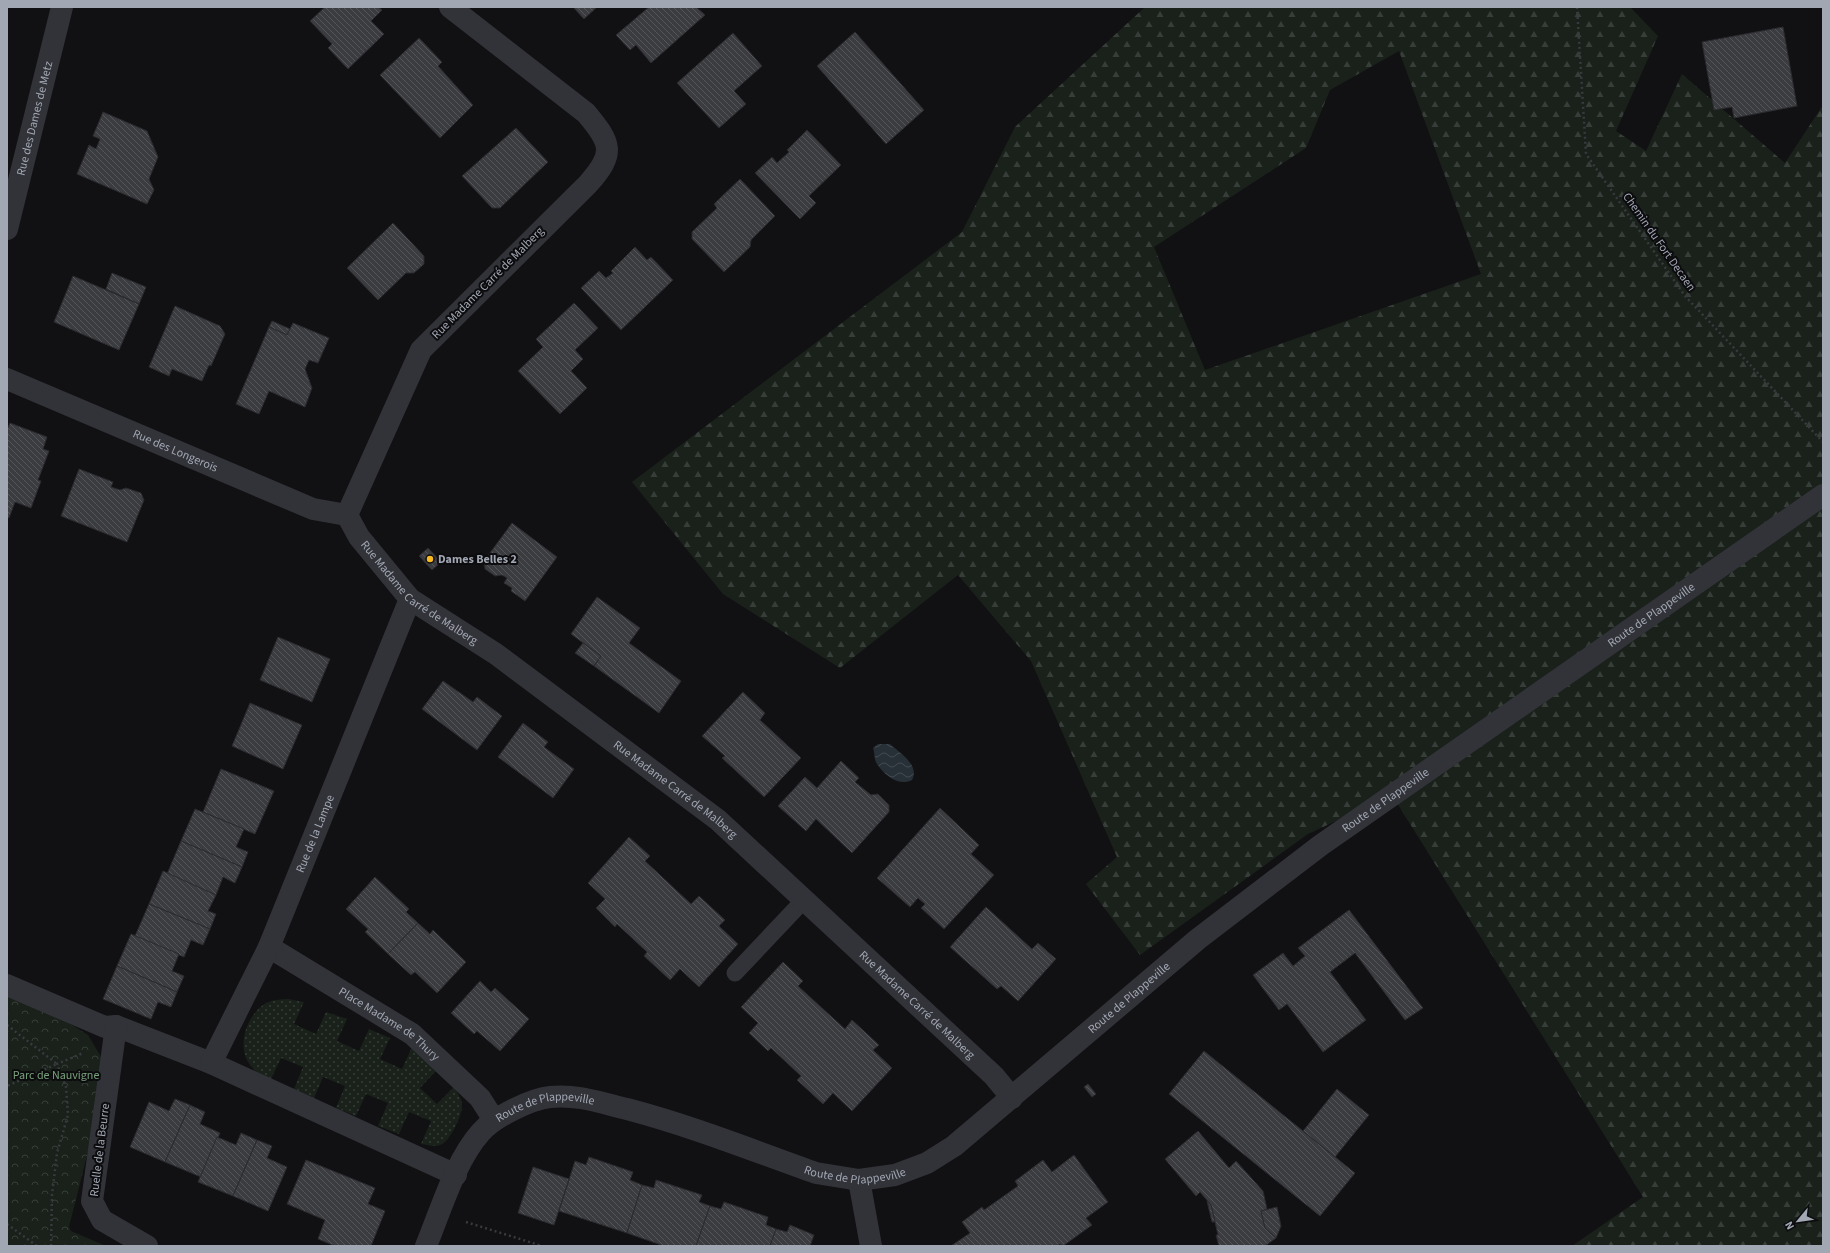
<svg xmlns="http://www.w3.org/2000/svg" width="1830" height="1253" font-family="'Source Sans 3',sans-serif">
<defs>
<pattern id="grass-dots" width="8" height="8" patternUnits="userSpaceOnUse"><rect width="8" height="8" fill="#19211a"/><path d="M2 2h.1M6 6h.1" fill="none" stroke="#373e39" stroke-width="1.8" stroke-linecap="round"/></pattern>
<pattern id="forest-firs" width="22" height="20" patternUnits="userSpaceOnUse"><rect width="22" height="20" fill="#19211a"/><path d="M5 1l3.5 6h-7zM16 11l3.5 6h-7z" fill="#373e39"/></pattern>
<pattern id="park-crowns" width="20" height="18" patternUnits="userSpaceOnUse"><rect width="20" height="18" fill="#19211a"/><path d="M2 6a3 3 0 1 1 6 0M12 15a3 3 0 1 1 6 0" fill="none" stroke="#373e39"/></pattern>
<pattern id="water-waves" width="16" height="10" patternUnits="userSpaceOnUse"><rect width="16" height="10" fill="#272f37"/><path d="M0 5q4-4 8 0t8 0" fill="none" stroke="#434a52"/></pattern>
<pattern id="building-back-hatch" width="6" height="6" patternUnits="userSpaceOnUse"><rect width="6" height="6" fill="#3b3c40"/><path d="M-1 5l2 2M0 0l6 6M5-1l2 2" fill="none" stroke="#545559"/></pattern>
</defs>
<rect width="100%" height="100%" fill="#111113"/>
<path fill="url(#grass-dots)" d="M288 999 304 1002 294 1024 316 1034 326 1012 347 1019 337 1041 359 1051 369 1029 390 1038 380 1059 402 1069 412 1047 436 1071 420 1088 437 1104 454 1087C457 1092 461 1097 462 1104 463 1114 450 1142 440 1145 434 1147 428 1145 421 1144L431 1121 409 1112 399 1134 378 1126 388 1103 366 1094 356 1116 336 1108 345 1086 323 1077 314 1098 294 1089 303 1067 281 1058 271 1079C264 1076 256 1073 251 1066 235 1047 247 1014 266 1003 273 1000 280 999 288 999Z"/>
<path fill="url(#forest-firs)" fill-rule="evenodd" d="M1145 7H1630L1658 36 1616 131 1646 151 1682 74 1785 163 1823 105V1246H1572L1643 1197 1392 795 1308 834 1140 955 1086 884 1117 857 1031 661 958 575 840 668 723 594 632 482 962 232 1015 127ZM1399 51 1481 274 1205 370 1154 247 1306 148 1330 90Z"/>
<polygon fill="url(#park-crowns)" points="7,993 52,1012 88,1035 104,1062 104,1088 69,1227 71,1231 106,1246 7,1246"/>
<path fill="url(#water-waves)" d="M878 744H890C900 753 920 765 912 780 899 787 884 775 877 764 874 760 875 753 873 748Z"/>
<g fill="url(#building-back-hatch)" stroke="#2b2b2f">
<polygon points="325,7 378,7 382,10 371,21 384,34 348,69 328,48 332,44 310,21"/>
<polygon points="573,7 597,7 584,19"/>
<polygon points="649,7 696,7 705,15 651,63 636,45 630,50 616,35"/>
<polygon points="1783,27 1797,106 1734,118 1732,107 1714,110 1702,42"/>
<polygon points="855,32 924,110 886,144 817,66"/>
<polygon points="733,33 762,66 734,91 746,104 719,128 677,83"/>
<polygon points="419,38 442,62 438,66 473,105 440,138 380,75"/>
<polygon points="103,112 147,131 158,157 149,179 154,190 147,204 77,174 89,145 96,149 100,139 93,136"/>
<polygon points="516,128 548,162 500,208 492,208 462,176"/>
<polygon points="807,130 841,165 809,196 816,203 800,219 755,173 772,157 777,163 789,152 787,150"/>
<polygon points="740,179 775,216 751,240 750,247 724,272 692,239 692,232 717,208 714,204"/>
<polygon points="393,223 424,256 424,264 414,273 406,273 378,300 347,268"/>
<polygon points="635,247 647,260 651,257 673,280 621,330 581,288 599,271 606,278 613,273 611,271"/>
<polygon points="112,273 146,287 139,304 106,289"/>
<polygon points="73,276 139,304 119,350 54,322"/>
<polygon points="574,303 598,328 575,350 583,359 571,371 587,388 560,414 518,371 543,347 536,339"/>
<polygon points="175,306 220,326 225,334 211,366 209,365 202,381 172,369 169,376 149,367"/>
<polygon points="272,321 290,329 287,335 269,327"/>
<polygon points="293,323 329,338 318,363 309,360 305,369 312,388 305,407 269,391 259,414 236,404 269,327 287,335"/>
<polygon points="10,423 47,437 43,449 49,451 38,480 41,481 31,508 15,502 9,518 7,517 7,430"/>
<polygon points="79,469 113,482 111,487 120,490 126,488 141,493 144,500 127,542 61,516"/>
<polygon points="512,523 557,557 525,601 511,591 512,588 504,583 507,578 502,575 495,576 485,569 484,561"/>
<polygon points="428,548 441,562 432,570 419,556"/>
<polygon points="597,597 640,628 629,643 681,681 659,713 594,666 601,656 571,634"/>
<polygon points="278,637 330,659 312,702 260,680"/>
<polygon points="583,643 601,656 594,666 575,653"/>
<polygon points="443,681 473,702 477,697 502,716 477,750 422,709"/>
<polygon points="743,692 765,713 760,720 801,758 764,797 722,758 725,756 702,736"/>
<polygon points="250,703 302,725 283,769 232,746"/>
<polygon points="523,723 548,742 544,747 574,769 553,798 498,757"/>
<polygon points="841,761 859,778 855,782 871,795 878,794 889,805 889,812 852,853 816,819 806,831 778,806 805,777 817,788"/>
<polygon points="221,769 274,791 255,834 203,812"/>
<polygon points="940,808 979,845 971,854 994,875 944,929 921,908 925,904 918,898 910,907 877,878"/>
<polygon points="195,809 244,829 236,847 248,852 242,867 181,841"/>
<polygon points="629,837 650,856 645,861 691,904 699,896 725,920 719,926 738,944 699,987 680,969 670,980 644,956 647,952 617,924 615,927 596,908 605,899 588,883"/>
<polygon points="181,841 242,867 235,883 223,877 216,895 167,874"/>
<polygon points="163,871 216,895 208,911 216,914 210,929 149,904"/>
<polygon points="375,877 409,909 406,912 418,923 388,954 365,932 368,929 346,909"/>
<polygon points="149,904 210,929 203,945 191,940 184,957 135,936"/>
<polygon points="986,907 1032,949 1038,943 1056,959 1018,1001 1001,986 997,989 950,947"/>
<polygon points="1349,910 1423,1008 1405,1020 1355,953 1330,972 1366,1020 1323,1052 1287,1004 1279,1010 1253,975 1283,953 1293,966 1305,956 1298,948"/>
<polygon points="418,923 430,934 433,930 466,962 437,993 415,972 411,975 388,954"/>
<polygon points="131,934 179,954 172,971 184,976 177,992 117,966"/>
<polygon points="783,962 803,981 798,986 845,1029 852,1020 879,1045 873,1050 892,1068 852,1111 833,1093 823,1104 797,1080 801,1076 771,1048 768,1051 749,1033 758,1023 741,1007"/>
<polygon points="117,966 177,992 171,1007 158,1002 151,1019 103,999"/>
<polygon points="480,981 491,992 495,988 529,1019 500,1051 477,1031 474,1034 451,1013"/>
<polygon points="1204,1051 1355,1173 1320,1216 1169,1094"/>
<polygon points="1088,1084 1096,1094 1092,1097 1084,1087"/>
<polygon points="1337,1089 1369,1115 1335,1157 1303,1131"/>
<polygon points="175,1099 190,1105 165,1162 130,1147 149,1102 169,1111"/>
<polygon points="190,1105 205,1112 200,1124 220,1133 201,1177 165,1162"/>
<polygon points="1198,1131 1229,1168 1236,1161 1263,1191 1267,1209 1261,1211 1265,1228 1276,1238 1265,1246 1219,1246 1216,1235 1218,1235 1211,1205 1200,1192 1196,1196 1165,1159"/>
<polygon points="241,1133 257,1140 233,1196 198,1182 217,1137 236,1145"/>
<polygon points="257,1140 272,1146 267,1158 287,1167 268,1211 233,1196"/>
<polygon points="1074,1155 1108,1202 1086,1218 1092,1225 1063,1246 1060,1244 1057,1246 951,1246 970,1233 962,1222 982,1207 984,1210 1018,1186 1015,1181 1043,1160 1052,1172"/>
<polygon points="589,1157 633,1172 630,1180 642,1185 627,1233 559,1211 575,1161 586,1165"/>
<polygon points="306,1160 375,1188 368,1204 385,1211 371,1246 335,1246 318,1239 325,1220 287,1204"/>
<polygon points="533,1167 569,1179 554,1225 518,1213"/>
<polygon points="656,1180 702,1195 699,1202 710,1206 696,1246 664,1246 627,1233 642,1185 654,1188"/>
<polygon points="1207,1201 1211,1205 1215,1222 1212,1222"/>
<polygon points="724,1202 768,1217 766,1225 776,1229 770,1246 696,1246 710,1206 721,1209"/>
<polygon points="1277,1207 1281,1226 1276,1238 1265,1228 1261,1211"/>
<polygon points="790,1225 814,1235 810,1246 770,1246 776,1229 787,1232"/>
</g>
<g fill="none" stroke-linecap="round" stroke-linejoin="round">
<g stroke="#383a3f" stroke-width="2.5" stroke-dasharray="2 3" stroke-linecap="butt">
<polyline points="1577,7 1586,154 1685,296 1823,442"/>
<polyline points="7,1025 57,1064 7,1086"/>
<polyline points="466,1222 542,1246"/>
<polyline points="7,1224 37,1246"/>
<polyline points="51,1246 52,1195 57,1153 68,1115 66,1087 57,1064 83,1053"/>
</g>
<polyline stroke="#323338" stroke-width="17" points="735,973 804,900"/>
<g stroke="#323338" stroke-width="22">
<path id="s1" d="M450 7 586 113C611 143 616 153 588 184L421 350 347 515 359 537 410 599 496 654 718 820 994 1076 1012 1098"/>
<path id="s2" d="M7 229 62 7"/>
<path id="s3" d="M7 379 313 509 347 515"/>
<path id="s4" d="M269 947 412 1034 480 1098 494 1120"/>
<polyline points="7,985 105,1027 116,1026 211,1063 456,1175"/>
<polyline points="116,1026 92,1201 102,1220 147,1246"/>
<path id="s5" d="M211 1063 269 947 410 599"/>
<polyline points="859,1180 871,1246"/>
<path id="s6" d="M426 1246C441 1210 455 1161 481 1132 494 1117 531 1099 550 1097 577 1094 602 1103 627 1109 692 1126 754 1151 816 1173L859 1180 895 1175 927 1163 954 1146 1198 939 1321 845 1823 495"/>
</g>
</g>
<circle fill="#f9b922" stroke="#0c0c0e" stroke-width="1.5" cx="430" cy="559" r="4"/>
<g text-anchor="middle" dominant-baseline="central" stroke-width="4" stroke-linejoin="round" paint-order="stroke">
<g font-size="12" fill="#a2a7b4" stroke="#0c0c0e">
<text stroke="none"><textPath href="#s2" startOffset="114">Rue des Dames de Metz</textPath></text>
<text transform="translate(1659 242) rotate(55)">Chemin du Fort Decaen</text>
<text transform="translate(488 283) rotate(-45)">Rue Madame Carré de Malberg</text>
<text stroke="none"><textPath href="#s3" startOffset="183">Rue des Longerois</textPath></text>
<text stroke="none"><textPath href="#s1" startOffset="780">Rue Madame Carré de Malberg</textPath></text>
<text stroke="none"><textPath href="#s6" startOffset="1507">Route de Plappeville</textPath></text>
<text stroke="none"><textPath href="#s1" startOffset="1104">Rue Madame Carré de Malberg</textPath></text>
<text stroke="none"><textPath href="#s6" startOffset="1183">Route de Plappeville</textPath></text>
<text stroke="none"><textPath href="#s5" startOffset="252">Rue de la Lampe</textPath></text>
<text stroke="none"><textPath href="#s6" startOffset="859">Route de Plappeville</textPath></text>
<text stroke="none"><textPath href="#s1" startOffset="1428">Rue Madame Carré de Malberg</textPath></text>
<text stroke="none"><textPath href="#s4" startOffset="143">Place Madame de Thury</textPath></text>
<text stroke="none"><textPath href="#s6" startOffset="199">Route de Plappeville</textPath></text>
<text transform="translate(100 1150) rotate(-83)">Ruelle de la Beurre</text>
<text stroke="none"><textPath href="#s6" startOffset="523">Route de Plappeville</textPath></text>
</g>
<g font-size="12" font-weight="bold" fill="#a2a7b4" stroke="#0c0c0e" text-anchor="start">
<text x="438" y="559">Dames Belles 2</text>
</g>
<g font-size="12" fill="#78a07c" stroke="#0c0c0e">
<text x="56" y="1075">Parc de Nauvigne</text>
</g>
</g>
<rect width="1830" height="1253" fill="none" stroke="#a2a7b4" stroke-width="16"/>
<g transform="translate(1798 1221) rotate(241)" stroke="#0c0c0e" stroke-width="3" paint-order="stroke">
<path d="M0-3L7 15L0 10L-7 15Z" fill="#a2a7b4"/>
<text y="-6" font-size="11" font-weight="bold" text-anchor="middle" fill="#a2a7b4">N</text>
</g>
</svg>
